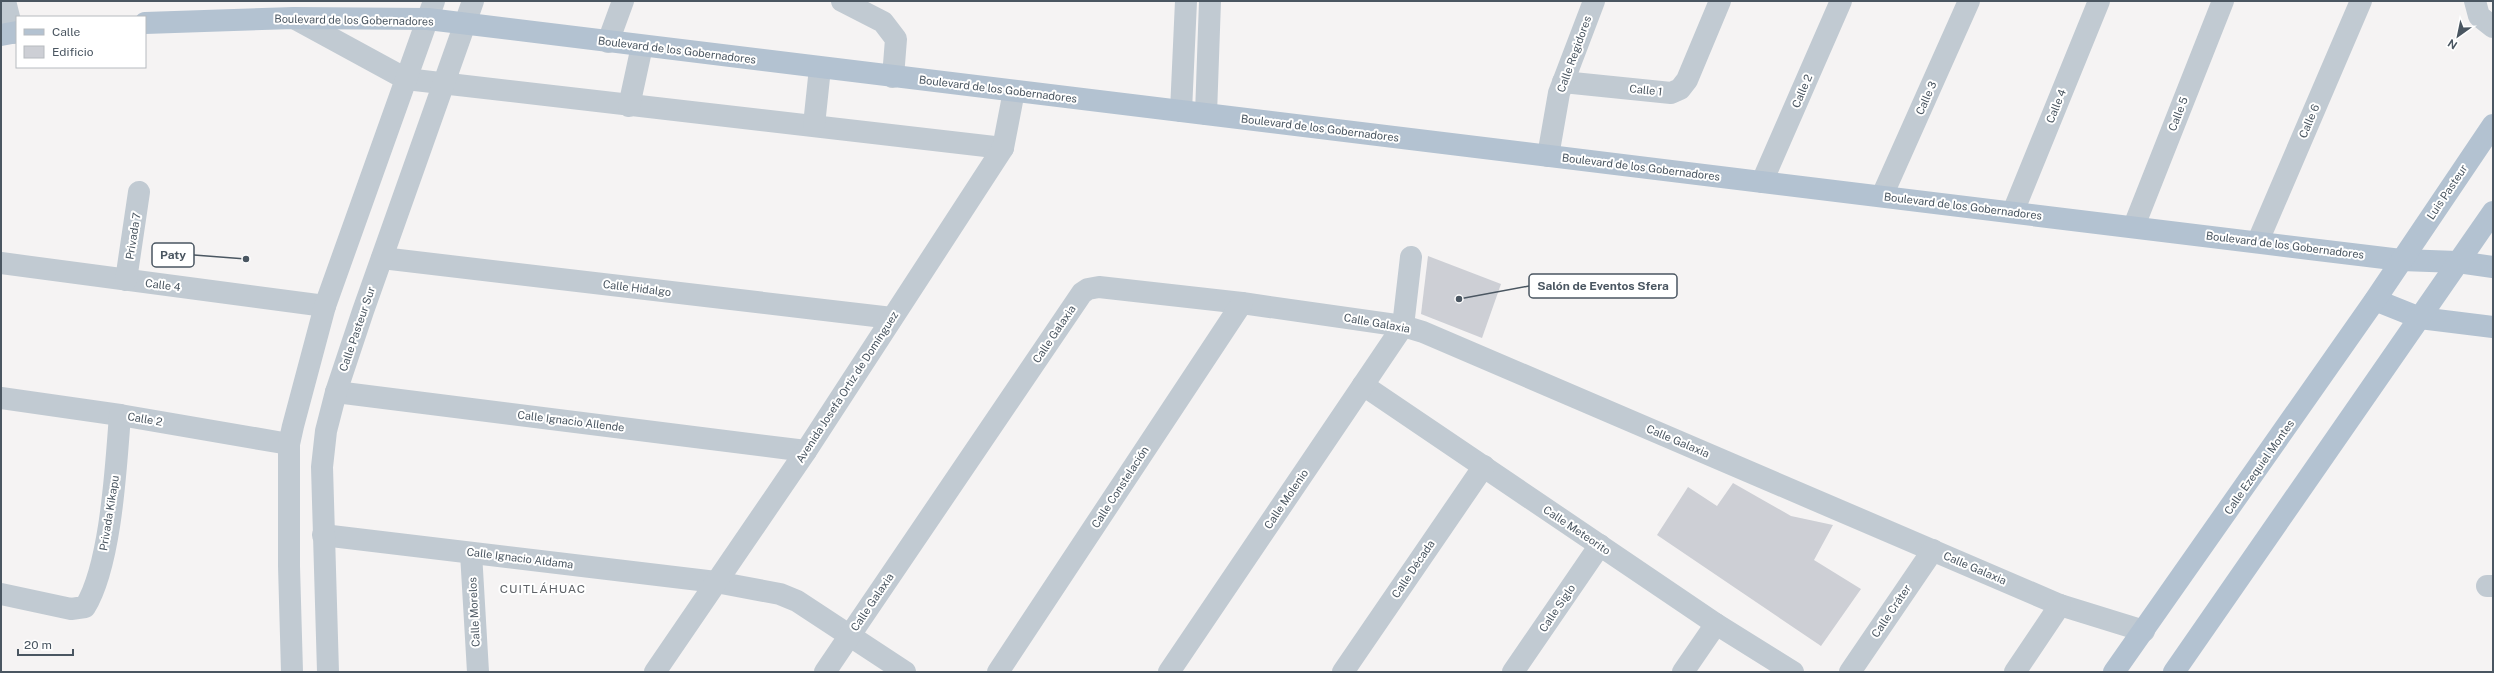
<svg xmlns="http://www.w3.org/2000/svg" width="2494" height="673" font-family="'Public Sans',sans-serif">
<rect width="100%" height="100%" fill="#f5f3f3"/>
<g fill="#cdcfd5">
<polygon points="1428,256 1501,284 1482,338 1421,314"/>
<polygon points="1733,483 1791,516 1833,525 1814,560 1861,589 1821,646 1657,535 1688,487 1717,506"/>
</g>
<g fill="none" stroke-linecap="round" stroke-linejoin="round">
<g stroke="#c1cad2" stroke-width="22">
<polyline points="5,1 13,33"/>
<polyline points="842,1 883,22 896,39 893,77"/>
<polyline points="2475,1 2479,16 2493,27"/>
<polyline points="294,18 406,79 1003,148"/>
<polyline points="608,42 623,1"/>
<polyline points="1563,82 1671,93 1680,89 1687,80 1720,1"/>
<polyline points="629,106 642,46"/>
<polyline points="1181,111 1186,1"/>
<polyline points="1206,114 1210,1"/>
<polyline points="814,125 820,68"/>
<polyline points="1548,156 1559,93 1594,1"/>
<polyline points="1762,182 1841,1"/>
<polyline points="1882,196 1969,1"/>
<polyline points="2013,212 2099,1"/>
<polyline points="2134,226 2223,1"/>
<polyline points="2258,241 2361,1"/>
<polyline points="382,258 892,318"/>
<polyline points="1,263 325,306"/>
<polyline points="126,280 139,192"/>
<polyline points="1363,385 1716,624 1793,672"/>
<polyline points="336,392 806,451"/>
<polyline points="1,398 120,415 289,444"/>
<polyline points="323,535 716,582 780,594 797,601 905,672"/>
<polyline points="471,553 478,672"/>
<polyline points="2487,586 2493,586"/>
<path d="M1 594 71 609 85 607C111 565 116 466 120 415"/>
<polyline points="292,672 289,566 289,444 293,426 325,306 434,1"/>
<polyline points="328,672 322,467 326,431 336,392 363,311 473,1"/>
<polyline points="655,672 806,451 1003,148 1014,91"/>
<polyline points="825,672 1082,293 1088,289 1099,287 1242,303 1403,326 1423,332 2060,605 2144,631"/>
<polyline points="998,672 1242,303"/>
<polyline points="1169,672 1403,326 1411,257"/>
<polyline points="1343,672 1484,466"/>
<polyline points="1513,672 1600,545"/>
<polyline points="1683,672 1716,624"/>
<polyline points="1850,672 1933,550"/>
<polyline points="2015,672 2060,605"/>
</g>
<g stroke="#b3c2d1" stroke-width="22">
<polyline points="145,23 294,18 428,19 2318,250 2401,260 2458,262 2493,267"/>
<polyline points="1,35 17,32"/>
<polyline points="2375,300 2420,318 2493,327"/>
<polyline points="2114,672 2375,300 2493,125"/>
<polyline points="2174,672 2493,212"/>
</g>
</g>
<g text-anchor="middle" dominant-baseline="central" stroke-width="4" stroke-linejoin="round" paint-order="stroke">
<g font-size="11" fill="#4a5661" stroke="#fff">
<text transform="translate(354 20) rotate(1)">Boulevard de los Gobernadores</text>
<text transform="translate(677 50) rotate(7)">Boulevard de los Gobernadores</text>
<text transform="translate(1574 54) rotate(-70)">Calle Regidores</text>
<text transform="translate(998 89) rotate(7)">Boulevard de los Gobernadores</text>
<text transform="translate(1646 90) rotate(6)">Calle 1</text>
<text transform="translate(1802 91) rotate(-67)">Calle 2</text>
<text transform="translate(1926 98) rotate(-66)">Calle 3</text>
<text transform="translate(2056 106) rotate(-68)">Calle 4</text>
<text transform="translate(2178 114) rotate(-69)">Calle 5</text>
<text transform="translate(2309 121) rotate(-67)">Calle 6</text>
<text transform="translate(1320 128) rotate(7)">Boulevard de los Gobernadores</text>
<text transform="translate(1641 167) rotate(7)">Boulevard de los Gobernadores</text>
<text transform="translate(2447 192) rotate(-56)">Luis Pasteur</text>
<text transform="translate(1963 206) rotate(7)">Boulevard de los Gobernadores</text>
<text transform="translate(133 236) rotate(-81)">Privada 7</text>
<text transform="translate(2285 245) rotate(7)">Boulevard de los Gobernadores</text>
<text transform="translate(163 285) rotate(7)">Calle 4</text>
<text transform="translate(637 288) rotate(7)">Calle Hidalgo</text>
<text transform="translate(1377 323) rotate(10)">Calle Galaxia</text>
<text transform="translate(357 329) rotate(-71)">Calle Pasteur Sur</text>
<text transform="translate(1054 334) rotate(-56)">Calle Galaxia</text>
<text transform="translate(847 387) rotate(-57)">Avenida Josefa Ortiz de Domínguez</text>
<text transform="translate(145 419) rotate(10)">Calle 2</text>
<text transform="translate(571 421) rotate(7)">Calle Ignacio Allende</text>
<text transform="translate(1678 441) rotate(23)">Calle Galaxia</text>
<text transform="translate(2259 467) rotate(-55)">Calle Ezequiel Montes</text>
<text transform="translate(1120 487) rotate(-57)">Calle Constelación</text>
<text transform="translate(1286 499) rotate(-56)">Calle Molenio</text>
<text transform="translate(109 513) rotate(-81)">Privada Kikapu</text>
<text transform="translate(1577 530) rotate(34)">Calle Meteorito</text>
<text transform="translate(520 558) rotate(7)">Calle Ignacio Aldama</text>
<text transform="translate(1975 568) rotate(23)">Calle Galaxia</text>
<text transform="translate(1413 569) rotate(-56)">Calle Década</text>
<text transform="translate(872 602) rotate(-56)">Calle Galaxia</text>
<text transform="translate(1557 608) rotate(-56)">Calle Siglo</text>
<text transform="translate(1891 611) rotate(-56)">Calle Cráter</text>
<text transform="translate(474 612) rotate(-93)">Calle Morelos</text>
</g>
<g font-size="12" letter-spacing="1" fill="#5f6368" stroke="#fff">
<text x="543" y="589">CUITLÁHUAC</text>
</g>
</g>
<path fill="none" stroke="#4a5661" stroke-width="1.5" d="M246 259L194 255M1459 299L1529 286"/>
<g fill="#4a5661" stroke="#fff" stroke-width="1.5">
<circle cx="246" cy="259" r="4"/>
<circle cx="1459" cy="299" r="4"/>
</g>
<g fill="#fff" stroke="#4a5661" stroke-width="1.5">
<rect x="152" y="243" width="42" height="24" rx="4"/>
<rect x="1529" y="274" width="148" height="24" rx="4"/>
</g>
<g font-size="12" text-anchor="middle" font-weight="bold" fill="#4a5661">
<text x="173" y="259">Paty</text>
<text x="1603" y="290">Salón de Eventos Sfera</text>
</g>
<rect width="2494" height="673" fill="none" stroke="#4a5661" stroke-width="4"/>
<rect x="16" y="16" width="130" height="52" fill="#ffffff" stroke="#b7bbc0"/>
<rect x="24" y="29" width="20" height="6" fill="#b3c2d1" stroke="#b7bbc0"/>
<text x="52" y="36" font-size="12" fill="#4a5661">Calle</text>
<rect x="24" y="46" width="20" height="12" fill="#cdcfd5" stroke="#b7bbc0"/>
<text x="52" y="56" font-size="12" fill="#4a5661">Edificio</text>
<g transform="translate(2458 36) rotate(213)" stroke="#ffffff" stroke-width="3" paint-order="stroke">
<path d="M0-3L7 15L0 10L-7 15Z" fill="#4a5661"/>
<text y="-6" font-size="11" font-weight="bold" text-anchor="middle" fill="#4a5661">N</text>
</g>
<path d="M18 649v6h55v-6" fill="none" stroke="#4a5661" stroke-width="2"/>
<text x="24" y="649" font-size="12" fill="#4a5661" stroke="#ffffff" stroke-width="3" paint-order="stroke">20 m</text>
</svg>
